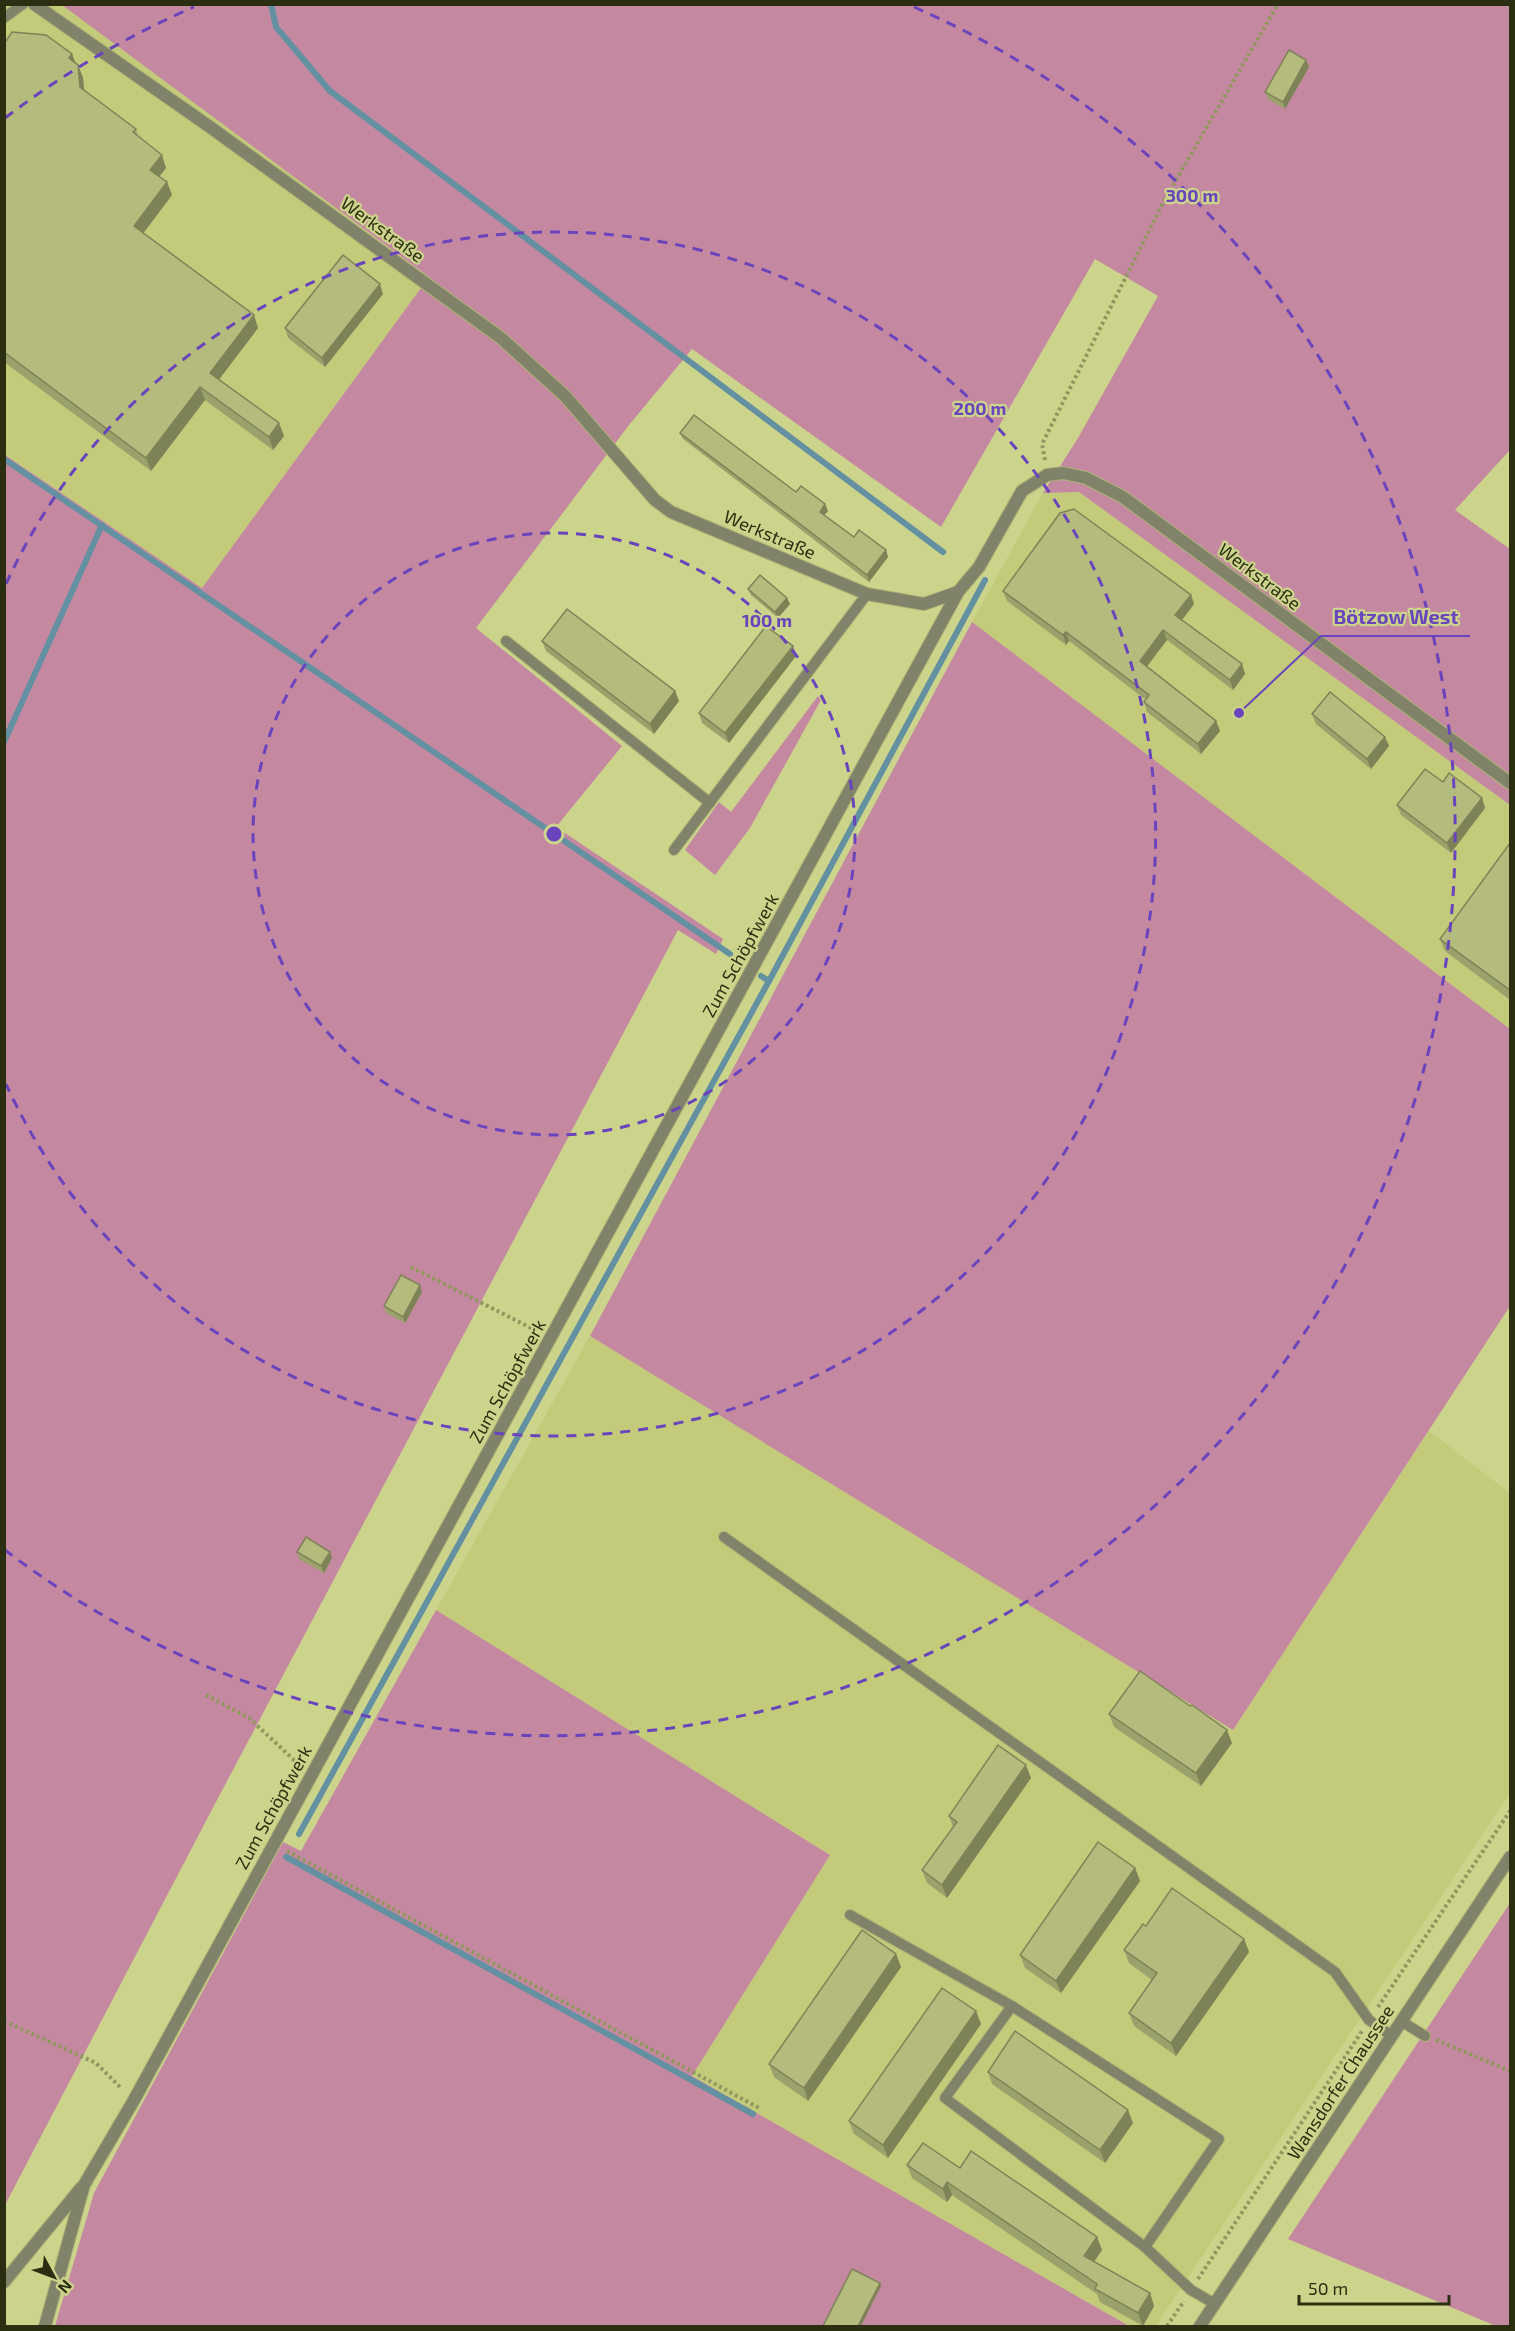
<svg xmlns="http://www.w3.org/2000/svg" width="1515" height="2331" font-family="'Exo 2',sans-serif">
<rect width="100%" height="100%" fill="#ccd48c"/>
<g fill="#c3cb7b">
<polygon points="4,5 62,5 429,277 202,588 5,455"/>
<polygon points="1079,492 1510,805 1510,1029 972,622 1043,493"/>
<polygon points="590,1336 1233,1730 1429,1431 1510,1493 1510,1793 1156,2326 1129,2326 692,2076 830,1855 436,1610"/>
</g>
<g fill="#c588a1">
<polygon points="62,5 1510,5 1510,450 1455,510 1510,549 1510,805 1079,492 1043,493 1078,438 1158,296 1095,259 941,527 692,349 629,425 476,628 622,746 556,827 723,939 716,954 678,930 217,1800 5,2205 5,455 202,588 429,277"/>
<polygon points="972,622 1510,1029 1510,1306 1233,1730 590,1336"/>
<polygon points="818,696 821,700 750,828 715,875 685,850 719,802 731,812"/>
<polygon points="436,1610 830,1855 692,2076 1129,2326 55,2326 94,2193 283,1842 301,1851"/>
<polygon points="1510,1903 1510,2326 1496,2326 1288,2239"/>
</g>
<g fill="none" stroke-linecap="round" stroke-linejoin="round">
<g stroke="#6391a1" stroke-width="6">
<polyline points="271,4 276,27 330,91 943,552"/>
<polyline points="4,459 730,954"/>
<polyline points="4,742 102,525"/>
<polyline points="769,981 985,580"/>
<polyline points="299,1834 769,981 761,976"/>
<polyline points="286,1857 753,2114"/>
</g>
<defs>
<g id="service">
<polyline points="4,18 23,4"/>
<polyline points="506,641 710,803"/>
<polyline points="674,850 867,594"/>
<polyline points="724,1537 1335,1972 1369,2020 1392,2036"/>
<polyline points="850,1915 1012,2006 1219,2139 1145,2247"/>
<polyline points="1012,2006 945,2098 1145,2247 1191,2290 1215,2304"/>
<polyline points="1401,2021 1425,2036"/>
</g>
<g id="minor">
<polyline points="34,4 210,127 501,338 565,396 655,500 671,512 867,594 924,604 958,592 979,567 1022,491 1047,475 1063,473 1086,478 1123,497 1510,783"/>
<polyline points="4,2282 81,2188"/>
<polyline points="45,2326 84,2185 134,2100 958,592"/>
</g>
<polyline id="tertiary" points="1200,2326 1510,1857"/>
</defs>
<use href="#service" stroke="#acb373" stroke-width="12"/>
<use href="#minor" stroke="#acb373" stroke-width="14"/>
<use href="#tertiary" stroke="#acb373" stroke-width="14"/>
<g stroke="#91975f" stroke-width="4" stroke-dasharray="3 3" stroke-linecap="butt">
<polyline points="1045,460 1042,444 1165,199 1278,4"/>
<polyline points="411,1267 537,1331"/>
<polyline points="206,1695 249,1718 294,1760 302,1764"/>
<polyline points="287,1851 759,2108"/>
<polyline points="1378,2007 1510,1811"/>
<polyline points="4,2021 96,2063 122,2089"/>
<polyline points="1436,2040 1510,2071"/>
<polyline points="1198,2279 1362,2031"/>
<polyline points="1167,2326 1184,2301"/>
</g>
<use href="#service" stroke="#80836a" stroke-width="10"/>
<use href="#minor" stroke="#80836a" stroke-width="12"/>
<use href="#tertiary" stroke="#80836a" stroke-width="12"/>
</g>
<g fill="#9ba16b">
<polygon points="4,40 72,54 75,63 78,65 83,78 84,90 136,129 138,137 166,168 159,177 167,182 172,195 143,233 258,328 219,379 284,436 273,450 205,400 151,471 4,362"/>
<polygon points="1306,60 1309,67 1285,109 1268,99 1265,92"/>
<polygon points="383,294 325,367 288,338 285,328"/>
<polygon points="680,433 796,492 825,504 828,511 824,515 854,537 886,550 888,557 869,582 683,439"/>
<polygon points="748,589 787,598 790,604 778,618 751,595"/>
<polygon points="1003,591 1191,595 1194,604 1182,620 1242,664 1245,674 1233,690 1167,640 1147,667 1216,721 1220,731 1201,754 1147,712 1144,702 1146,700 1069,641 1066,645 1007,601"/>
<polygon points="542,641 675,691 679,701 654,734 546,651"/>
<polygon points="793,646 796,656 729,743 702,723 699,713"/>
<polygon points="1312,714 1385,737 1389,746 1371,769 1316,724"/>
<polygon points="1443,782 1482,798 1485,808 1451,853 1401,815 1397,805"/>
<polygon points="1510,843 1510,1000 1445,951 1440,939"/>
<polygon points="422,1292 405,1323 386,1313 384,1306"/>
<polygon points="297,1552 330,1552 332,1558 324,1573 299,1559"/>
<polygon points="1190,1706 1232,1743 1201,1786 1114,1727 1109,1714"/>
<polygon points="1031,1778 947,1898 927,1883 922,1870 953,1827 949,1816"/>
<polygon points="1135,1868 1140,1881 1061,1993 1025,1968 1020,1955"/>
<polygon points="1146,1926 1244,1939 1249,1952 1176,2056 1134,2026 1129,2013 1152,1980 1129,1963 1124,1950"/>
<polygon points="896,1954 901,1967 808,2101 774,2077 769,2064"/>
<polygon points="976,2011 981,2024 888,2158 854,2134 849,2121"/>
<polygon points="988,2072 1133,2123 1105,2163 992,2084"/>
<polygon points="907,2165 960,2168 1097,2237 1102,2250 1094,2262 1150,2293 1154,2306 1143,2326 1100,2302 1097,2294 952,2195 947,2202 912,2178"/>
</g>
<g fill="#7e8357">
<polygon points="72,54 77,67 69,58"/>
<polygon points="1306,60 1309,67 1285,109 1283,102"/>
<polygon points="78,65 83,78 85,100 80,87"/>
<polygon points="162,155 166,168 154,183 150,170"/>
<polygon points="167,182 172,195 139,239 134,226"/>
<polygon points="380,284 383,294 325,367 322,358"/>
<polygon points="254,315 258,328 215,385 210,373"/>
<polygon points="200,387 205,400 151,471 146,458"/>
<polygon points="279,423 284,436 273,450 269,437"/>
<polygon points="825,504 828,511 822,518 820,512"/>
<polygon points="886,550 888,557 869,582 867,575"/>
<polygon points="1191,595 1194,604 1179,624 1175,615"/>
<polygon points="787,598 790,604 778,618 775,612"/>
<polygon points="1163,630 1167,640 1143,671 1140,661"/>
<polygon points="1066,632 1069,641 1066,645 1063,635"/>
<polygon points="793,646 796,656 729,743 725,733"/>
<polygon points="1242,664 1245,674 1233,690 1230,680"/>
<polygon points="675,691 679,701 654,734 650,724"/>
<polygon points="1216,721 1220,731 1201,754 1198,744"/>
<polygon points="1385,737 1389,746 1371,769 1367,759"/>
<polygon points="1482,798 1485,808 1451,853 1447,843"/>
<polygon points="420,1285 422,1292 405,1323 403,1317"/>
<polygon points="330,1552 332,1558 324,1573 321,1566"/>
<polygon points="1227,1730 1232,1743 1201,1786 1196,1773"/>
<polygon points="1026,1765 1031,1778 947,1898 942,1885"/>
<polygon points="1135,1868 1140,1881 1061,1993 1056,1981"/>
<polygon points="1244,1939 1249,1952 1176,2056 1171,2043"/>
<polygon points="896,1954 901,1967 808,2101 804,2088"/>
<polygon points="976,2011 981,2024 888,2158 883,2145"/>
<polygon points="1128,2110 1133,2123 1105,2163 1100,2150"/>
<polygon points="947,2182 952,2195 947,2202 943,2189"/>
<polygon points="1097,2237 1102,2250 1089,2269 1084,2256"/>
<polygon points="880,2283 881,2286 861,2326 858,2326"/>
<polygon points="1150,2293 1154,2306 1143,2326 1138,2313"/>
</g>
<g fill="#b4bb7c" stroke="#7e8357" stroke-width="1.5">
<polygon points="12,32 46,35 72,54 69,58 78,65 80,87 136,129 133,132 162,155 150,170 167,182 134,226 254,315 210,373 279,423 269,437 200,387 146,458 4,352 4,40 6,41"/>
<polygon points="1289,50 1306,60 1283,102 1265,92"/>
<polygon points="343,255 380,284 322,358 285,328"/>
<polygon points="694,415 796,492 801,486 825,504 820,512 854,537 859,530 886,550 867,575 680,433"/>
<polygon points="1074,509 1191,595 1175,615 1242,664 1230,680 1163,630 1140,661 1216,721 1198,744 1144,702 1149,695 1066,632 1063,635 1003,591 1060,513"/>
<polygon points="760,575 787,598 775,612 748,589"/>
<polygon points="567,609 675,691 650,724 542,641"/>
<polygon points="766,626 793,646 725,733 699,713"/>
<polygon points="1330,692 1385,737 1367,759 1312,714"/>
<polygon points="1425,769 1443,782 1449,773 1482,798 1447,843 1397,805"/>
<polygon points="1510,843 1510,990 1440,939"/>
<polygon points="401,1275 420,1285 403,1317 384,1306"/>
<polygon points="306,1537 330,1552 321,1566 297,1552"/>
<polygon points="1140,1671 1190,1706 1192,1705 1227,1730 1196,1773 1109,1714"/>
<polygon points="998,1745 1026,1765 942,1885 922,1870 957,1822 949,1816"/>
<polygon points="1098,1842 1135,1868 1056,1981 1020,1955"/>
<polygon points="1172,1888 1244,1939 1171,2043 1129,2013 1157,1973 1124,1950 1143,1924 1146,1926"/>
<polygon points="862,1930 896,1954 804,2088 769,2064"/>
<polygon points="942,1988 976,2011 883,2145 849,2121"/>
<polygon points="1015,2031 1128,2110 1100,2150 988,2072"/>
<polygon points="923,2143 960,2168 971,2151 1097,2237 1084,2256 1150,2293 1138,2313 1095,2289 1097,2284 947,2182 943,2189 907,2165"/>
<polygon points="852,2269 880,2283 858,2326 823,2326"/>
</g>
<g fill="none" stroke="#6a44bc" stroke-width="3" stroke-dasharray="10 8">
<circle cx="554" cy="834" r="301"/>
<path d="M6 584A602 602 0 1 1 6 1084"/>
<path d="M5 118A902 902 0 0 1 194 7M914 7A902 902 0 1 1 5 1550"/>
</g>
<g text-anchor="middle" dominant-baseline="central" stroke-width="4.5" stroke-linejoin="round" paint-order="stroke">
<g font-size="18" fill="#2c2e11" stroke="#ccd48c">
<text transform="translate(383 229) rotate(36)">Werkstraße</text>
<text transform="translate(770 534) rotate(23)">Werkstraße</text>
<text transform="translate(1260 576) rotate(37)">Werkstraße</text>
<text transform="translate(740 955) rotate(-61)">Zum Schöpfwerk</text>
<text transform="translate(507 1381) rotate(-61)">Zum Schöpfwerk</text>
<text transform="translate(273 1807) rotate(-61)">Zum Schöpfwerk</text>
<text transform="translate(1340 2082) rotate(-57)">Wansdorfer Chaussee</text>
</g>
</g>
<circle cx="554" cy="834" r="9" fill="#6a44bc" stroke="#ccd48c" stroke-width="3"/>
<g font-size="18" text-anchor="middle" font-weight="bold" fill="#6a44bc" stroke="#ccd48c" stroke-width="4.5" stroke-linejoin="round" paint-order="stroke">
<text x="1192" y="202">300 m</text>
<text x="980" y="415">200 m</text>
<text x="767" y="627">100 m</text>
</g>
<path fill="none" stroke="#6a44bc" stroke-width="2" d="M1239 713L1321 636H1470"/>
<circle fill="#6a44bc" stroke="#ccd48c" stroke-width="2" cx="1239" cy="713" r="6"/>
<g font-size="20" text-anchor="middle" font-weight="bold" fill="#6a44bc" stroke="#ccd48c" stroke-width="4.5" stroke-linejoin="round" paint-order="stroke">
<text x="1396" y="624">Bötzow West</text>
</g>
<rect width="1515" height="2331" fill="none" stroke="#2c2e11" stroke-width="12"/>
<g transform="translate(54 2277) rotate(131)" stroke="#ccd48c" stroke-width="4.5" paint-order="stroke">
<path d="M0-4.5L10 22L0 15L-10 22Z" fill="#2c2e11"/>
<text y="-9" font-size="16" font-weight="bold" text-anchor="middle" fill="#2c2e11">N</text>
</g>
<path d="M1299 2295v9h150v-9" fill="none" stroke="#2c2e11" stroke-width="3"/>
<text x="1308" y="2295" font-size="18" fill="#2c2e11" stroke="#ccd48c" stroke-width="4.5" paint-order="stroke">50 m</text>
</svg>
